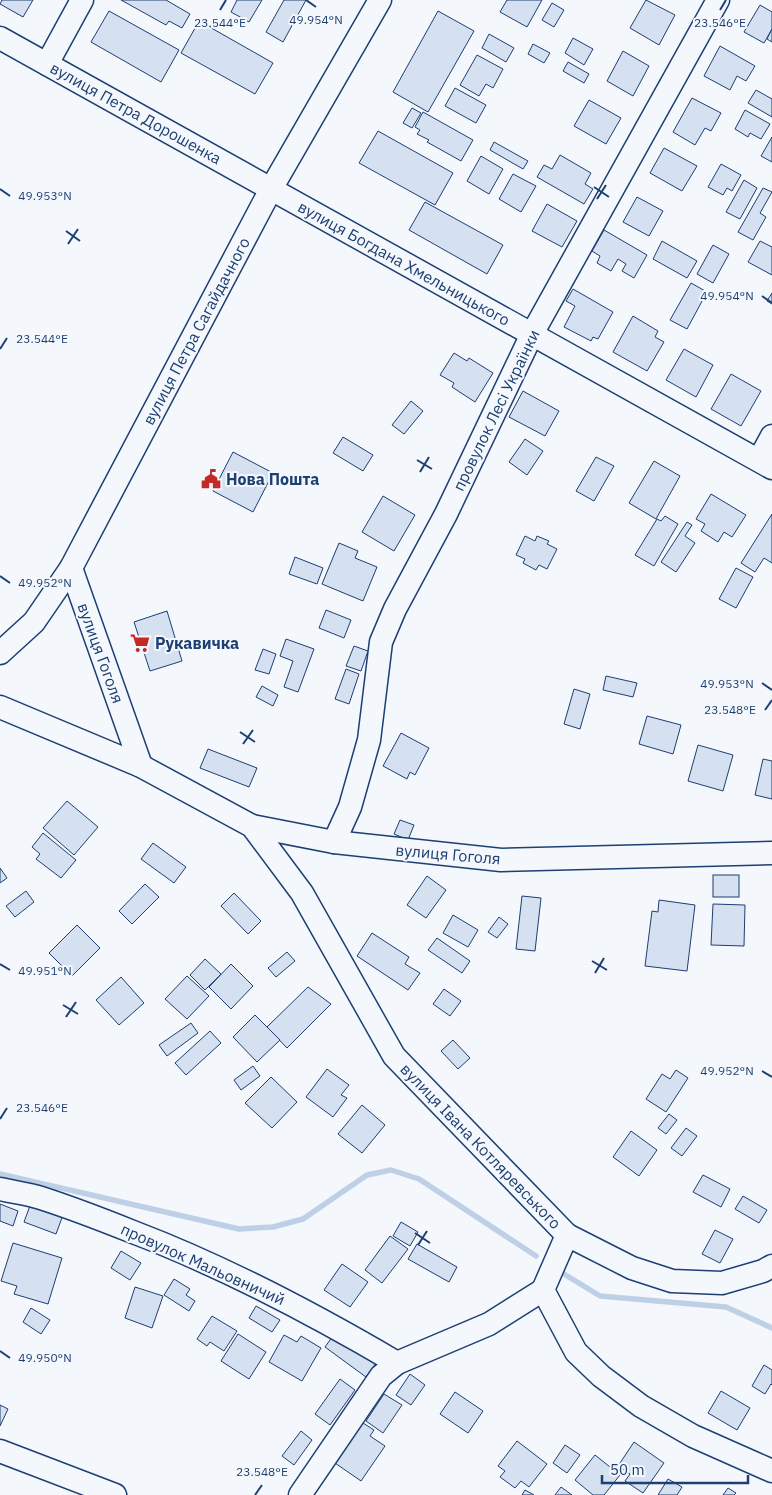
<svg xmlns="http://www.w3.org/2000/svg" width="772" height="1495" font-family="'IBM Plex Sans',sans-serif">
<rect width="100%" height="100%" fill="#f4f7fb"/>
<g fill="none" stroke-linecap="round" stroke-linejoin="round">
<g stroke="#bed0e5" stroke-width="5.5">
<polyline points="0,1174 239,1229 273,1227 303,1219 367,1175 391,1170 419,1179 536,1256"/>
<polyline points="564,1274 600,1296 726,1307 772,1328"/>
</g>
</g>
<g fill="#d5e0f0" stroke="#1d3f73">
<polygon points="2,0 33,0 23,17 0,4"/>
<polygon points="121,0 166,0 190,14 182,28 169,21 166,25"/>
<polygon points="237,0 262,0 249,22 231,12"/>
<polygon points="284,0 306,0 283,42 266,32"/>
<polygon points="507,0 542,0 527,27 500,12"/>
<polygon points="646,0 675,15 659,45 630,28"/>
<polygon points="552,3 564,10 554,27 542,20"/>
<polygon points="760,5 772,12 772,29 764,43 744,32"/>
<polygon points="109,11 179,50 161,82 91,42"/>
<polygon points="438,11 474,31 428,112 393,92"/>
<polygon points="199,21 273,63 255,94 181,53"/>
<polygon points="772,29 772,42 767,39"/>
<polygon points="489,34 514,48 506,62 482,48"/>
<polygon points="573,38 593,49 584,65 565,53"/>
<polygon points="533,44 550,53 544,63 528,54"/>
<polygon points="720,46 755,66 746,81 737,76 730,90 704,76"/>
<polygon points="623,51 649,66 633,96 607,81"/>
<polygon points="477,55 503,69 493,88 486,84 479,96 460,85"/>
<polygon points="568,62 589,74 584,83 563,71"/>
<polygon points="455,88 486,105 476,123 445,106"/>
<polygon points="756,90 772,99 772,117 748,103"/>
<polygon points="692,98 721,113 711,131 705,128 695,145 673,132"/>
<polygon points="589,100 621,118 606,144 574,126"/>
<polygon points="412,108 421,113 412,128 403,123"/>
<polygon points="745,110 770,124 761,139 750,133 748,137 735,129"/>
<polygon points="423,112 473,140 461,161 427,142 429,140 417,134 420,130 415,127"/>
<polygon points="378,131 453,173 435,205 359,163"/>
<polygon points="772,137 772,162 761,156"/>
<polygon points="494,142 528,161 523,169 490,150"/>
<polygon points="664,148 697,166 682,191 650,173"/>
<polygon points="560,155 591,173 585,184 593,189 584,204 537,177 544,165 552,169"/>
<polygon points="481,156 503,169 489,194 467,181"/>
<polygon points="721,164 741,175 732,191 727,188 723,195 708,187"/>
<polygon points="513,174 536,186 521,212 499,199"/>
<polygon points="744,180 757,188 740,219 726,212"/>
<polygon points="763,188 772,192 760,213 766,217 753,240 738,232"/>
<polygon points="637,197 663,211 649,236 623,222"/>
<polygon points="425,202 503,245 487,274 409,230"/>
<polygon points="547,204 577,221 562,247 532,231"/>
<polygon points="604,230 647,255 634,278 622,271 626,264 618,259 611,271 597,263 600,256 592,251"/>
<polygon points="662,241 697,261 687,278 653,259"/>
<polygon points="760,241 772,247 772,275 748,262"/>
<polygon points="713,245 729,254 713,283 697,274"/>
<polygon points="691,283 707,292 687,329 670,320"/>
<polygon points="573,289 613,312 598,339 593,337 591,341 564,327 575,306 566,301"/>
<polygon points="772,293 772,304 767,301"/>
<polygon points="633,316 658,331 655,337 664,342 647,371 613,352"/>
<polygon points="684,349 713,365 696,397 666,380"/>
<polygon points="454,353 467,361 469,358 493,373 475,402 452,387 454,383 440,375"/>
<polygon points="731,374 761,391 741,426 711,409"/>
<polygon points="523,391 559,411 545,436 509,417"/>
<polygon points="411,401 423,411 404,434 392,425"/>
<polygon points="343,437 373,455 363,471 333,453"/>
<polygon points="525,439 543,451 527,475 509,462"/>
<polygon points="233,452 273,473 253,512 213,491"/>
<polygon points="596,457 614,466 594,501 576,491"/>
<polygon points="654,461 680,476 656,519 629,503"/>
<polygon points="711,494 746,515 732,537 724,532 718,542 701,531 705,524 696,519"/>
<polygon points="383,496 415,515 394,551 362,532"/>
<polygon points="772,514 772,563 764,558 755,572 741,563"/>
<polygon points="665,516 678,524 654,566 635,555 657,519 661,521"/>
<polygon points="687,522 692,525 685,536 695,543 676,572 661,562"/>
<polygon points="525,536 535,541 537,536 549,541 547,544 557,549 547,569 539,565 536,570 523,563 525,559 516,555"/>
<polygon points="339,543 358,551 355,558 377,567 363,601 322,584"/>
<polygon points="295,557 323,568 317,584 289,574"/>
<polygon points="736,568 753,577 736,608 719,599"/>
<polygon points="326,610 351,620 344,638 319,628"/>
<polygon points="167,611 182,661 150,671 134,622"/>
<polygon points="286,639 314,649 298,692 284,687 293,661 280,656"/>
<polygon points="354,646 368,651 361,671 346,666"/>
<polygon points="263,649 276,654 269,674 255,670"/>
<polygon points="346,669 359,674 349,704 335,699"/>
<polygon points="606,676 637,683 633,697 603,690"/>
<polygon points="262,686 278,695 273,706 256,697"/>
<polygon points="574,689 590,694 580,729 564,724"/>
<polygon points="647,716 681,725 673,754 639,744"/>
<polygon points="401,733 429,748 415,775 410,772 407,779 383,766"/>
<polygon points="698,745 733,755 723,791 688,781"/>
<polygon points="208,749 257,768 249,787 200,768"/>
<polygon points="763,759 772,761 772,799 755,795"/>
<polygon points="67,801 98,827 74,855 43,828"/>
<polygon points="400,820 414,825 408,840 394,834"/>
<polygon points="43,833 76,860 61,878 36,859 40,854 32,847"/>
<polygon points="153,843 186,867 174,883 141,859"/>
<polygon points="0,868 7,878 0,883"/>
<rect x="713" y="875" width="26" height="22"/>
<polygon points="427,876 446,890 426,918 407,905"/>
<polygon points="145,884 159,897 132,924 119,911"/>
<polygon points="26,891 34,902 15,917 6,906"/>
<polygon points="234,893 261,921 248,934 221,906"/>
<polygon points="522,896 541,898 535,951 516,949"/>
<polygon points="659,900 695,905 687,971 645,966 652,911 658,912"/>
<polygon points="713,904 745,905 744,946 711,945"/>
<polygon points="453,915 478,930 468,947 443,933"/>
<polygon points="499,917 508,924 497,938 488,932"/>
<polygon points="77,925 100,948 72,976 49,953"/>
<polygon points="372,933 409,957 405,964 420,973 408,990 357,956"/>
<polygon points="437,938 470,961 462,973 428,950"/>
<polygon points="287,952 295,961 276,977 268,968"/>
<polygon points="205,959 221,974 205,990 190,975"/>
<polygon points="231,964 253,986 231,1009 209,987"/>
<polygon points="187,976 209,996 187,1019 165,999"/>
<polygon points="121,977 144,1003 119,1025 96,1000"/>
<polygon points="308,987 331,1004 287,1048 267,1027"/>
<polygon points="444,989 461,1001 450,1016 433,1004"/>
<polygon points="255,1015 280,1040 257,1062 233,1037"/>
<polygon points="191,1023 198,1033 167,1056 159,1045"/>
<polygon points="210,1031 221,1043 186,1075 175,1063"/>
<polygon points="453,1040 470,1058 458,1069 441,1051"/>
<polygon points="253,1066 260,1076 241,1090 234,1080"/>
<polygon points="327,1069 349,1085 341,1095 347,1098 333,1117 306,1097"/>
<polygon points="676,1070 688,1078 666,1112 646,1099 662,1074 670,1079"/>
<polygon points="271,1077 297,1102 272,1128 245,1103"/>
<polygon points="362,1105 385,1125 362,1153 338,1134"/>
<polygon points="669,1114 677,1120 666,1134 658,1128"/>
<polygon points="686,1128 697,1136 682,1156 671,1148"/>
<polygon points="631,1131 657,1150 639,1176 613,1157"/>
<polygon points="703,1175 730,1189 721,1207 693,1192"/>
<polygon points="743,1196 767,1210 759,1223 735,1209"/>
<polygon points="31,1203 63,1215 56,1234 24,1222"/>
<polygon points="0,1204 18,1211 13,1226 0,1221"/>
<polygon points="401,1222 418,1232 410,1246 393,1236"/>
<polygon points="715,1230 733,1239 720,1263 702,1254"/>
<polygon points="390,1236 408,1249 382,1283 365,1270"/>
<polygon points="13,1243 62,1258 48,1304 14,1294 17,1286 1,1281"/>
<polygon points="417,1244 457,1267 449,1282 408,1259"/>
<polygon points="121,1251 141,1263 130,1280 111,1268"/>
<polygon points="342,1264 368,1282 350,1307 324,1290"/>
<polygon points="174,1279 190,1289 186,1295 195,1301 189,1311 164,1295"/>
<polygon points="135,1287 163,1296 152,1328 125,1318"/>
<polygon points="256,1306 280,1320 272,1332 249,1318"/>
<polygon points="31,1308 50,1320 41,1334 23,1322"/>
<polygon points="212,1316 237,1331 224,1351 210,1342 207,1346 197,1339"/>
<polygon points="335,1333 376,1363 366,1377 325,1347"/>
<polygon points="238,1334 266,1352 249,1379 221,1361"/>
<polygon points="284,1335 297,1342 301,1336 321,1348 302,1381 269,1362"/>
<polygon points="764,1365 772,1370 772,1385 771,1384 765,1394 752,1386"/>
<polygon points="410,1374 425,1385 411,1405 396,1395"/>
<polygon points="340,1379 355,1390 330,1425 315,1414"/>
<polygon points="721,1391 750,1408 737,1430 708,1413"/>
<polygon points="455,1392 483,1411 468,1433 440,1414"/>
<polygon points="384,1394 402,1405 383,1433 366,1421"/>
<polygon points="0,1405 8,1409 0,1426"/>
<polygon points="363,1423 374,1430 370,1436 385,1446 361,1481 335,1463"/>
<polygon points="301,1431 312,1440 294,1465 282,1456"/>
<polygon points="517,1441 547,1464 529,1487 521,1481 515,1488 500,1477 505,1471 498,1466"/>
<polygon points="634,1442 664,1463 643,1493 625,1481 630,1474 618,1466"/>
<polygon points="565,1445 580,1455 567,1473 553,1463"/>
<polygon points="595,1455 620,1475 604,1495 593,1495 575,1480"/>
<polygon points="668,1479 682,1487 677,1495 658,1495"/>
<polygon points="561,1487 572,1495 555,1495"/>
<polygon points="728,1488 736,1493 734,1495 723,1495"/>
<polygon points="525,1490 534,1495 522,1495"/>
</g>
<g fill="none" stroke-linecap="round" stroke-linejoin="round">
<defs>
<g id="minor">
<polyline points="0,38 772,468"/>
<polyline points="47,64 82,0"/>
<polyline points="759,460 772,436"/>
<polyline points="71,568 141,766"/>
<polyline points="0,653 34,622 71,568 271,189 380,0"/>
<polyline points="0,707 141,766 252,826 334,842 501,860 772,853"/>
<polyline points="252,826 302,893 394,1056 567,1235 543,1290 576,1352 601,1376 641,1406 693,1436 772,1471"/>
<polyline points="334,842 350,807 369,740 381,642 395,609 446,514 532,334 718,0"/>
<path d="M0 1189C13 1192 28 1194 41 1198 72 1208 103 1220 133 1232 225 1267 312 1313 397 1363"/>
<polyline points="567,1235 632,1268 672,1281 722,1283 763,1271 772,1266"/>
<polyline points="0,1451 115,1495"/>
<polyline points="300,1495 381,1376 397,1363 489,1324 543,1290"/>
</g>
</defs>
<use href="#minor" stroke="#1d3f73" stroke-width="25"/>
<use href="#minor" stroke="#f4f7fb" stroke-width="22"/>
</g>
<path fill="none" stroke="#1d3f73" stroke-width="2" d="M306 0 316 7M220 10 226 0M720 10 726 0M594 187 609 197M0 189 10 196M597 199 606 185M66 231 80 241M68 244 78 229M762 296 772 303M0 349 7 338M417 460 432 469M420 472 429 457M0 576 10 583M762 683 772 690M765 710 772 700M240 732 255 742M243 744 253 730M592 961 607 970M0 964 10 970M595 973 604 958M63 1005 78 1014M66 1017 76 1002M762 1071 772 1077M0 1119 7 1108M415 1233 430 1243M418 1245 427 1231M0 1351 10 1358M255 1495 262 1485"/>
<defs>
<symbol id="civic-bare" viewBox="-9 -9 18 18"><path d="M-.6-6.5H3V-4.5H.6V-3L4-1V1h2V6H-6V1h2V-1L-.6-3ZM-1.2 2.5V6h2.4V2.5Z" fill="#c62828" stroke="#f4f7fb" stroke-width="2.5" paint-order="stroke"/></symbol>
<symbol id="supermarket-bare" viewBox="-9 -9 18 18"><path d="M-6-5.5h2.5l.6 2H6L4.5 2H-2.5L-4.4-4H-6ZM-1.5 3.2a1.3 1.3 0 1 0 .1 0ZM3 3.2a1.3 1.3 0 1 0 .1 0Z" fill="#c62828" stroke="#f4f7fb" stroke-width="2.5" paint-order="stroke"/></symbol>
</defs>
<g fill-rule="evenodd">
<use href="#civic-bare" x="197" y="465" width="28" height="28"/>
<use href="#supermarket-bare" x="126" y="629" width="28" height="28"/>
</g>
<g text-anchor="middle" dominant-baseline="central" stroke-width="4" stroke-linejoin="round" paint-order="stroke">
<g font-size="16" fill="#1d3f73" stroke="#f4f7fb">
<text transform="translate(136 113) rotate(29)">вулиця Петра Дорошенка</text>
<text transform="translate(404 263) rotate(29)">вулиця Богдана Хмельницького</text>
<text transform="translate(196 331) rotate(-62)">вулиця Петра Сагайдачного</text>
<text transform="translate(496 410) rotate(-64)">провулок Лесі Українки</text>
<text transform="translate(101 653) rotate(70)">вулиця Гоголя</text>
<text transform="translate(448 854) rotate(5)">вулиця Гоголя</text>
<text transform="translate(481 1146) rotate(46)">вулиця Івана Котляревського</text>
<text transform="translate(203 1264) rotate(24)">провулок Мальовничий</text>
</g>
<g font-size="16" font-weight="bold" fill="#1d3f73" stroke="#f4f7fb" text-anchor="start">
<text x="226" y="479">Нова Пошта</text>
<text x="155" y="643">Рукавичка</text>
</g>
</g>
<g font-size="12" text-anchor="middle" fill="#1d3f73" stroke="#f4f7fb" stroke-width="4" stroke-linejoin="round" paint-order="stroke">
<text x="316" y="24">49.954°N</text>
<text x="220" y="27">23.544°E</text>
<text x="720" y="27">23.546°E</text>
<text x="45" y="200">49.953°N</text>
<text x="727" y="300">49.954°N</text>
<text x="42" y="343">23.544°E</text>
<text x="45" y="587">49.952°N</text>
<text x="727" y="688">49.953°N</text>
<text x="730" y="714">23.548°E</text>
<text x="45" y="975">49.951°N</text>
<text x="727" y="1075">49.952°N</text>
<text x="42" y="1112">23.546°E</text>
<text x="45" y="1362">49.950°N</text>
<text x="262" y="1476">23.548°E</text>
</g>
<path d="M602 1475v8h146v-8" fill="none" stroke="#1d3f73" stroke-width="2.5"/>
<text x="610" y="1475" font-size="15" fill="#1d3f73" stroke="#f4f7fb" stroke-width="4" paint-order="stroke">50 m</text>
</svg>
